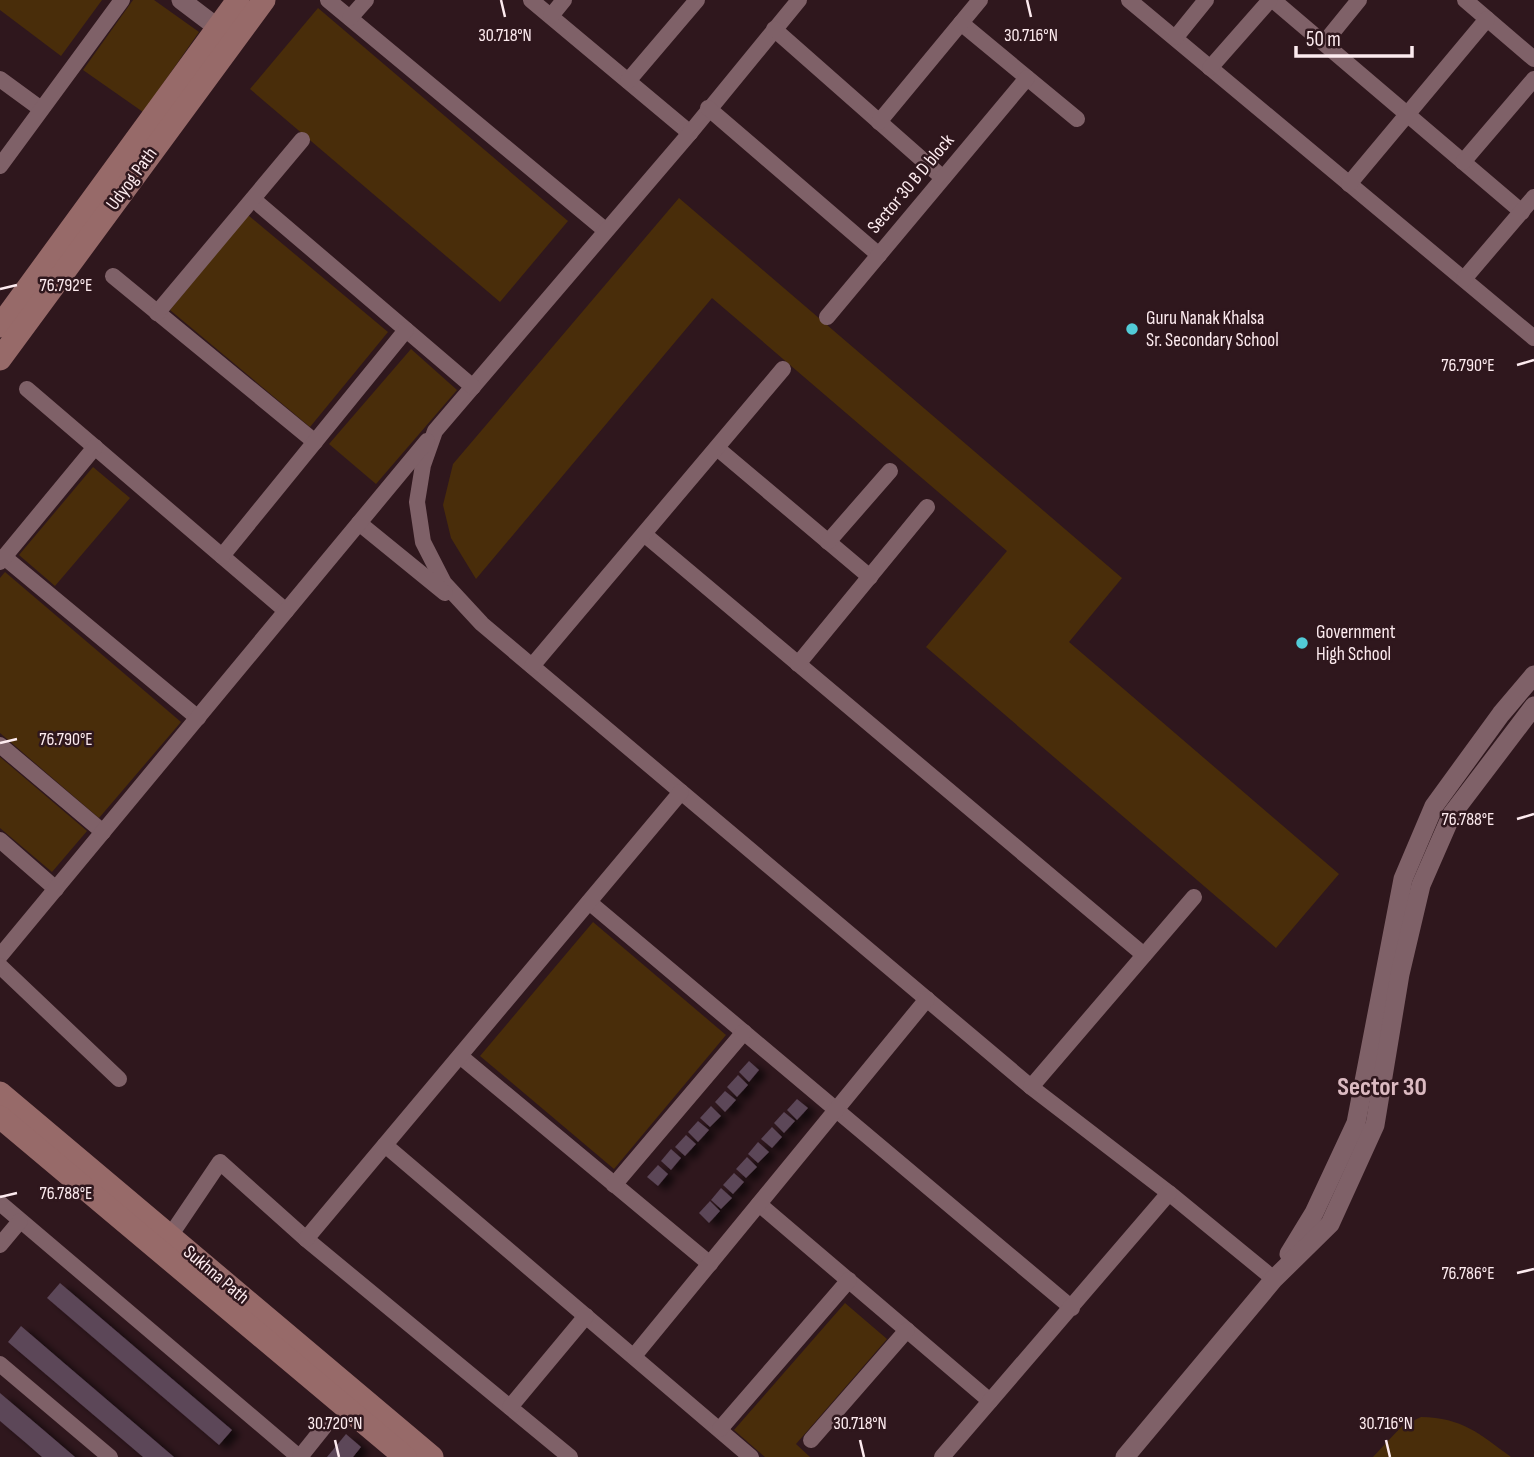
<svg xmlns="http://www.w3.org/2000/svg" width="1534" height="1457" font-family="'Sofia Sans Condensed',sans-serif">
<defs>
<filter id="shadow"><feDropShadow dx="8" dy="4.5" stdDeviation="3.5" flood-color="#0009"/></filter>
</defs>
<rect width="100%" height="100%" fill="#2f171d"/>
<g fill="#492d0a">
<polygon points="0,0 102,0 61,56 0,10"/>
<polygon points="133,0 154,0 199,32 143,112 83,70"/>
<polygon points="318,8 568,221 500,302 250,89"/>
<polygon points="679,198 1122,578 1069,642 1339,874 1276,948 926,647 1007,551 712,298 476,579 451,538 443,505 453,464"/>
<polygon points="248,215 388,332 310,427 170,310"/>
<polygon points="411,349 457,390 376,484 329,444"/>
<polygon points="93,467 130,498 55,586 19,555"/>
<polygon points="5,572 181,722 99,818 0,733 0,578"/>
<polygon points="0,757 87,831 52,872 0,828"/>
<polygon points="593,922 726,1035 614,1169 480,1056"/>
<polygon points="845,1303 887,1339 796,1444 810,1457 765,1457 734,1430"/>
<path d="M1421 1417C1463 1418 1478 1433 1511 1457H1373L1402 1426Z"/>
</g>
<g fill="#5b4658" filter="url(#shadow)">
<polygon points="749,1061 759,1070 749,1082 739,1072"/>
<polygon points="738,1075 748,1085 737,1097 727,1087"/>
<polygon points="725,1091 736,1100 725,1112 715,1102"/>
<polygon points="797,1099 808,1108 797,1120 787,1110"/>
<polygon points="711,1106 721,1116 710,1127 700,1118"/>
<polygon points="784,1112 795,1121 784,1133 774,1123"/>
<polygon points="698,1121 709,1130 698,1142 688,1132"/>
<polygon points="772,1127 782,1137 772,1148 761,1139"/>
<polygon points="686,1135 696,1144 685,1156 675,1147"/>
<polygon points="758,1142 769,1152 758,1163 748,1154"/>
<polygon points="671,1149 681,1158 671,1170 661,1161"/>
<polygon points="747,1157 757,1167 746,1178 736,1169"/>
<polygon points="658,1165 668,1174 658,1186 647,1177"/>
<polygon points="734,1173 744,1182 733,1194 723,1185"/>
<polygon points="721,1188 732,1198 721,1209 711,1200"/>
<polygon points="710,1201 720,1211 709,1223 699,1213"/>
<polygon points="60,1283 232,1430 219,1445 47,1298"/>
<polygon points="21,1326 64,1363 174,1457 143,1457 22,1354 8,1342"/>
<polygon points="0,1393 54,1439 75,1457 42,1457 26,1443 0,1421"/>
<polygon points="346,1434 361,1447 353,1457 327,1457"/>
</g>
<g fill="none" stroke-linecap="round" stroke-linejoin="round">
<g stroke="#7f6168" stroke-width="16">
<polyline points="328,0 605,230"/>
<polyline points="531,0 690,133"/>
<polyline points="799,0 690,133 435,431 423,465 417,502 423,542 444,583 482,624 1031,1087 1169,1193 1274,1279"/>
<polyline points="1129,0 1534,338"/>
<polyline points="1273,0 1522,212"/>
<polyline points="1465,0 1534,59"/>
<polyline points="551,16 564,0"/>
<polyline points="350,18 366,0"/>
<polyline points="961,23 1077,119"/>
<polyline points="774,29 943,178"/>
<polyline points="1176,37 1206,0"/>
<polyline points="1324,43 1359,0"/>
<polyline points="1210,68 1270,0"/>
<polyline points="0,79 41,109"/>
<polyline points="628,81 697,0"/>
<polyline points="708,108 879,255"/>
<polyline points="879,122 980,0"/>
<polyline points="1463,162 1534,79"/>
<polyline points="0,166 122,0"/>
<polyline points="1349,184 1487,19"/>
<polyline points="253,199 473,387"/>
<polyline points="113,276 315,442"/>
<polyline points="1464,279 1534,197"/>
<polyline points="157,313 302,140"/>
<polyline points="827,317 1027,78"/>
<polyline points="27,389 286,611"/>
<polyline points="717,448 870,577"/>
<polyline points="359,523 445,593"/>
<polyline points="644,534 1144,955"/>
<polyline points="828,542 890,471"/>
<polyline points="222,556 406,330"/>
<polyline points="4,557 198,718"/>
<polyline points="0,562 95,447"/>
<polyline points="798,664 927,507"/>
<polyline points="532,666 783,369"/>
<polyline points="0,745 103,832"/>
<polyline points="0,840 56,889"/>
<polyline points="589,902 1072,1308"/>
<polyline points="0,956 427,441"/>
<polyline points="0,966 119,1079"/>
<polyline points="460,1056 710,1264"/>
<polyline points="1031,1087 1194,897"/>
<polyline points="385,1145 751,1457"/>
<polyline points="614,1185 744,1032"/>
<polyline points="0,1203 299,1457"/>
<polyline points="759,1204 990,1401"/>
<polyline points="170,1236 220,1162 306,1239 570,1457"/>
<polyline points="306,1239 681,792"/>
<polyline points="0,1245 20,1221"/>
<polyline points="634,1356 927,999"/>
<polyline points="0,1364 110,1457"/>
<polyline points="510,1407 586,1316"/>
<polyline points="720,1429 849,1280"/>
<polyline points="811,1440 907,1330"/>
<polyline points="300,1457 324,1427"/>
<polyline points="942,1457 1169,1193"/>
</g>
<g stroke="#7f6168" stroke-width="19">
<polyline points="181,0 218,28"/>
<polyline points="1289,1254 1314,1213 1356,1123 1403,879 1434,806 1501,714 1534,675"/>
<polyline points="1125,1457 1274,1279 1330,1224 1375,1125 1400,974 1421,885 1452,814 1534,706"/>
</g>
<g stroke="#976a69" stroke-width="23">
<polyline points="0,326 238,0"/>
<polyline points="0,359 264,0"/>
<polyline points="0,1093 432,1457"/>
<polyline points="0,1117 405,1457"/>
</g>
</g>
<path fill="none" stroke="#fdebef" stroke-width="2.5" d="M501 0 505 17M1027 0 1031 17M0 289 17 285M1517 365 1534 360M0 743 17 739M1517 819 1534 814M0 1197 17 1193M1517 1273 1534 1269M335 1440 339 1457M860 1440 864 1457M1386 1440 1390 1457"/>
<g fill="#52cbd7" stroke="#2f171d" stroke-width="2.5">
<circle cx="1132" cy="329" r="7"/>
<circle cx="1302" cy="643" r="7"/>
</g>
<g text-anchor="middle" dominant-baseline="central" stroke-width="5" stroke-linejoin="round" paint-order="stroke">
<g font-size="19" fill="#fdebef" stroke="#2f171d">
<text transform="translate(132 179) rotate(-54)">Udyog Path</text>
<text transform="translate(911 184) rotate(-50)">Sector 30 B D block</text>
<text transform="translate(216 1275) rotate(40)">Sukhna Path</text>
</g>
<g font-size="19" fill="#fdebef" stroke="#2f171d" text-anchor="start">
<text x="1146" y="318">Guru Nanak Khalsa<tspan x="1146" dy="22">Sr. Secondary School</tspan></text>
<text x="1316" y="632">Government<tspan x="1316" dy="22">High School</tspan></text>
</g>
<g font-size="26" font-weight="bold" fill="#dbbac1" stroke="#2f171d">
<text x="1382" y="1087">Sector 30</text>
</g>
</g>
<g font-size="18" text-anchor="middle" fill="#fdebef" stroke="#2f171d" stroke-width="5" stroke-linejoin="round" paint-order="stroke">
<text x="505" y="41">30.718°N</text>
<text x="1031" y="41">30.716°N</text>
<text x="66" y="291">76.792°E</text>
<text x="1468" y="371">76.790°E</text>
<text x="66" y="745">76.790°E</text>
<text x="1468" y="825">76.788°E</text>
<text x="66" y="1199">76.788°E</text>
<text x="1468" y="1279">76.786°E</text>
<text x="335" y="1429">30.720°N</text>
<text x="860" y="1429">30.718°N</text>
<text x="1386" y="1429">30.716°N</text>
</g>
<path d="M1296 46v10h116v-10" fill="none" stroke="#fdebef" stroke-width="3.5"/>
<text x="1306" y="46" font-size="21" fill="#fdebef" stroke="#2f171d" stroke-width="5" paint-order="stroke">50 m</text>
</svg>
